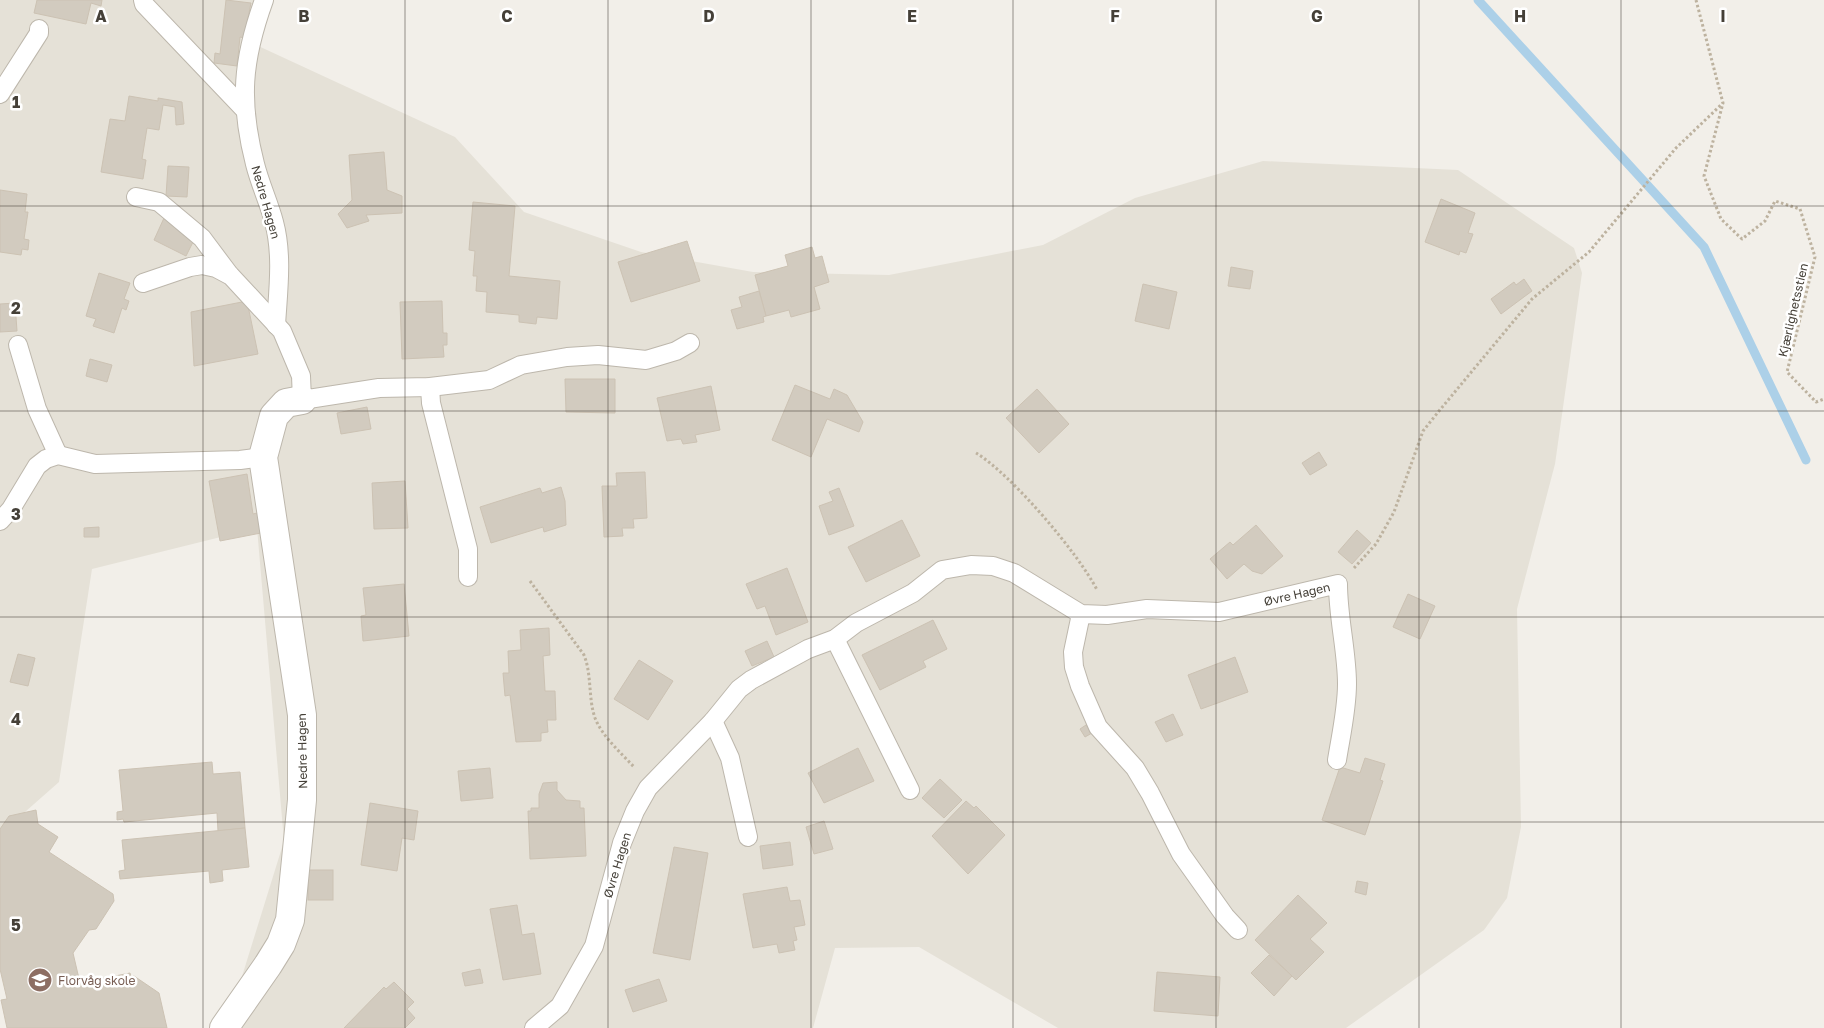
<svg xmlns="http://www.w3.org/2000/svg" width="1824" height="1028" font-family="'Golos Text',sans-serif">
<rect width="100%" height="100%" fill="#f2efe9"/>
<polygon fill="#e5e1d7" points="0,0 256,0 241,38 455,137 524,212 641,252 753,272 889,275 1043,245 1135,198 1263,161 1458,170 1574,248 1582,273 1555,464 1517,609 1521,827 1507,898 1484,930 1346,1028 1058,1028 919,947 835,948 813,1028 226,1028 284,841 257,528 92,569 59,782 0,834"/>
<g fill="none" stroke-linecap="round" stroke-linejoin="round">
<polyline stroke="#acd0e8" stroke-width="9" points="1478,0 1704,247 1806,460"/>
</g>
<g fill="#d2cbbf" stroke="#ccc2b3">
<polygon points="37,0 102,0 101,6 91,3 86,24 34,13"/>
<polygon points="226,0 251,3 244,38 240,37 237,66 214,63 215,53 220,54"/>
<polygon points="129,96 158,101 158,98 182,102 184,124 176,125 175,107 163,105 159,130 147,128 142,159 146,160 143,179 101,172 110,119 125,121"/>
<polygon points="384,152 387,190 402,196 402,213 366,215 369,221 347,228 338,214 352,200 349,155"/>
<polygon points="168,166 189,167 187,197 166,196"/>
<polygon points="0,190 27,194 25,212 28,212 24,239 29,240 28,250 22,249 21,255 0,252"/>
<polygon points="1441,199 1475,213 1468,233 1473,234 1466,253 1460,251 1459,255 1425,242"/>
<polygon points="473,202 515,206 509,276 560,281 557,319 537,317 536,324 519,322 519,315 486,312 487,292 476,291 477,276 473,276 475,251 469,250"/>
<polygon points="164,218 197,234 186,256 154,240"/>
<polygon points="687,241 700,281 631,302 618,262"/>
<polygon points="812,247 815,258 822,256 829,282 814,287 820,309 791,317 789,310 766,316 755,275 788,266 785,255"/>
<polygon points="1231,267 1253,271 1250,289 1228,286"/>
<polygon points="99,273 130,283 124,299 129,301 126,310 122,308 114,333 93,326 96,319 86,316"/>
<polygon points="1524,279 1532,291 1501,314 1491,299 1514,282 1516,285"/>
<polygon points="1143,284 1177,292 1169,329 1135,321"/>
<polygon points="759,291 766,316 763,317 764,322 737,329 731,310 742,307 739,297"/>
<polygon points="247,301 258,354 194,366 191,312"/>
<polygon points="442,301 443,333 447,333 447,345 443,345 444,357 402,359 400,302"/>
<polygon points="15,303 17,331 0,332 0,304"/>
<polygon points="90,359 112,365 107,382 86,376"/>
<polygon points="565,379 615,379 615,413 566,412"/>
<polygon points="795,385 830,399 834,389 847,395 863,422 859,432 827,419 811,457 772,440"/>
<polygon points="711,386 720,430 695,435 697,442 683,444 681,439 667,441 657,398"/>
<polygon points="1037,389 1069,424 1039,453 1006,418"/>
<polygon points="367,407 371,429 341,434 337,413"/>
<polygon points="1319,452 1327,465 1310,475 1302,463"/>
<polygon points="645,472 647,518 633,519 634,528 622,528 623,536 604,537 602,486 617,486 616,473"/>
<polygon points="247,474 253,514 257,513 261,533 220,541 209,481"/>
<polygon points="405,481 408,528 374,529 372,483"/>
<polygon points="561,487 565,501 566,525 544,532 543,527 491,543 480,507 540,488 542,493"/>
<polygon points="839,488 854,526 829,535 819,506 833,501 829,492"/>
<polygon points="902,520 920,556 866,582 848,547"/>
<polygon points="1256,525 1283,556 1262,574 1252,571 1244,564 1227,579 1210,559 1230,542 1233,545"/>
<polygon points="99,527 99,537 84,537 84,528"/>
<polygon points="1357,530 1371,543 1352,564 1338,552"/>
<polygon points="787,568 808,622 776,635 765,606 757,609 746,584"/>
<polygon points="404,584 409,636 363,641 361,616 366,615 363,588"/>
<polygon points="1408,594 1435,606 1420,639 1393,627"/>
<polygon points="933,620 947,649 923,661 926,667 880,690 862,655"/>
<polygon points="549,628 550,655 543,656 545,691 555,691 556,720 547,720 548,732 541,733 541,741 516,742 510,695 505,696 503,673 509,673 508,651 521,650 520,630"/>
<polygon points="767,641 774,657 752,666 745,651"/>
<polygon points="18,654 35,658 28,686 10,682"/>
<polygon points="1235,657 1248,692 1201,709 1188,675"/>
<polygon points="639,660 673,681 648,720 614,699"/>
<polygon points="1173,714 1183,735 1166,742 1155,722"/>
<polygon points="1086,725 1092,733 1085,737 1080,729"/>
<polygon points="858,748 874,781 824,803 808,773"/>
<polygon points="1365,758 1385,764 1380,780 1383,781 1365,835 1322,820 1340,767 1360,773"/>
<polygon points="212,762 213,774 240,772 245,828 218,831 217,813 124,822 123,819 117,820 117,812 123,811 119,770"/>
<polygon points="490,768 493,798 461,801 458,771"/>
<polygon points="940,779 962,800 944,818 922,798"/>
<polygon points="557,782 557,790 566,800 580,801 580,808 584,808 586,856 530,859 528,811 531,811 531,808 539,808 539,794 543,783"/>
<polygon points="966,801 974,808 976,806 1005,835 968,874 932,836"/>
<polygon points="370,803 418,811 414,840 402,838 397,871 361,865"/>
<polygon points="36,810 38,824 58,837 49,852 113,894 114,901 96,929 89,930 73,953 80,983 130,973 131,977 134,976 159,993 167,1028 7,1028 1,1000 7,999 0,969 0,829 9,816"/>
<polygon points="824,821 833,849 814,854 806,827"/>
<polygon points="245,828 249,867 222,870 223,881 210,883 209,871 120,879 119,871 125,870 122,840"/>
<polygon points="790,842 793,865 763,869 760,846"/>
<polygon points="674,847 708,853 690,960 653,953"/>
<rect x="308" y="870" width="25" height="30"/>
<polygon points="1357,881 1368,883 1366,895 1355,892"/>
<polygon points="787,887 790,901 800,900 805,925 794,927 797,940 793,941 795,950 779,953 777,944 753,948 743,894"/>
<polygon points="1298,895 1327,923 1310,939 1324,952 1296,980 1255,940"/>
<polygon points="517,905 522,935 534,933 541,974 503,980 490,909"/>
<polygon points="1269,955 1292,976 1274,996 1251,973"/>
<polygon points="480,969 483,983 465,986 462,973"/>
<polygon points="1157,972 1220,977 1218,1016 1154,1011"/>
<polygon points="659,979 667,1001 633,1012 625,990"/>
<polygon points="394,982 414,1002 407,1009 415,1018 405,1028 344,1028 384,987 386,989"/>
</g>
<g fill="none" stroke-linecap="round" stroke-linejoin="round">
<defs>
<g id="lane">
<polyline points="143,0 144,4 245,110"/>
<path d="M264 0C242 61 239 101 255 164 260 184 269 203 274 222 283 255 278 292 276 325"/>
<polyline points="0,94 39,33 39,29"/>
<polyline points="136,197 159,202 202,238 229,274"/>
<polyline points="143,283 190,267 202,265 216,268 231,276 282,331 301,376 302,400 379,388 430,387 489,380 521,365 567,357 598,355 646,360 676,351 690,343"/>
<polyline points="18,345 37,409 58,455"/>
<polyline points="430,387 431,403 468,549 468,577"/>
<polyline points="0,521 11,509 37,466 46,459 58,455 95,464 240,460 263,457"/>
<polyline points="1081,614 1073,652 1074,667 1080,686 1098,727 1135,768 1150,793 1181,854 1225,916 1238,930"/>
<polyline points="835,639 910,790"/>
<polyline points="713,721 730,758 748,837"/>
<path d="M534 1028 560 1006 594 946 622 843 635 811 648 788 713 721 739 689 751 680 808 649 835 639 856 623 913 593 942 570 971 565 993 566 1014 573 1081 614 1107 615 1147 609 1219 612 1338 584C1338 618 1347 651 1347 684 1347 709 1341 735 1337 760"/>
</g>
<polyline id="street" points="224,1028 268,965 281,944 290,920 302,800 302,715 263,457 274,416 286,403 302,400"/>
</defs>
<use href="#lane" stroke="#bdb7ac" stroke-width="20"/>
<use href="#street" stroke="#bdb7ac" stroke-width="30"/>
<g stroke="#bdb29f" stroke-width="3" stroke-dasharray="2.5 2.5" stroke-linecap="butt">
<polyline points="1696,0 1723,103 1704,176 1721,219 1742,239 1765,221 1775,201 1800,209 1815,257 1787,372 1816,402 1824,399"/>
<path d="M976 453C1011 474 1079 554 1097 590"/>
<polyline points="1354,568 1376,544 1394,512 1423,431 1439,411 1532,299 1589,252 1676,148 1723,103"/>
<path d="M530 581 584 655C592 675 588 698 595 718 602 736 621 753 634 767"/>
</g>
<use href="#lane" stroke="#fff" stroke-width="18"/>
<use href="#street" stroke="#fff" stroke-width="28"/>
</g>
<path fill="none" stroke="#454038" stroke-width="1" stroke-opacity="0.55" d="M203 0V1028M405 0V1028M608 0V1028M811 0V1028M1013 0V1028M1216 0V1028M1419 0V1028M1621 0V1028M0 206H1824M0 411H1824M0 617H1824M0 822H1824"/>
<defs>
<symbol id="school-disc" viewBox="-11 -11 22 22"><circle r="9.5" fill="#8d6e63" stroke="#fff"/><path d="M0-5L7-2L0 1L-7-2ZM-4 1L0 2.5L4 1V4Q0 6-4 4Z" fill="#fff"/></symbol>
</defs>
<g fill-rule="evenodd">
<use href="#school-disc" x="26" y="966" width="28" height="28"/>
</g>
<g text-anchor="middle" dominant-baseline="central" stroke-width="5" stroke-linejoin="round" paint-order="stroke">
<g font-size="12" fill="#454038" stroke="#fff">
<text transform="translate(266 202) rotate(74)">Nedre Hagen</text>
<text transform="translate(1793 310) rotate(-77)">Kjærlighetsstien</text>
<text transform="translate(1297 594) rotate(-13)">Øvre Hagen</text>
<text transform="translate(302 751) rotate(-91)">Nedre Hagen</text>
<text transform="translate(617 865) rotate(-73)">Øvre Hagen</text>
</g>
<g font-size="12" fill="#785e54" stroke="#fff" text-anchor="start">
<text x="58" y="980">Florvåg skole</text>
</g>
</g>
<g font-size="16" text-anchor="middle" font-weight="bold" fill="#454038" stroke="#fff" stroke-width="5" stroke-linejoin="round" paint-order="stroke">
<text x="101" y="22">A</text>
<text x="304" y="22">B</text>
<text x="507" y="22">C</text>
<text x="709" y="22">D</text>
<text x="912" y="22">E</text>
<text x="1115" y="22">F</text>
<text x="1317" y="22">G</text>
<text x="1520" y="22">H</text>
<text x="1723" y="22">I</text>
<text x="16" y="108">1</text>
<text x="16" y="314">2</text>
<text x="16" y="520">3</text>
<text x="16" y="725">4</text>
<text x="16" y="931">5</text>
</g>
</svg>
